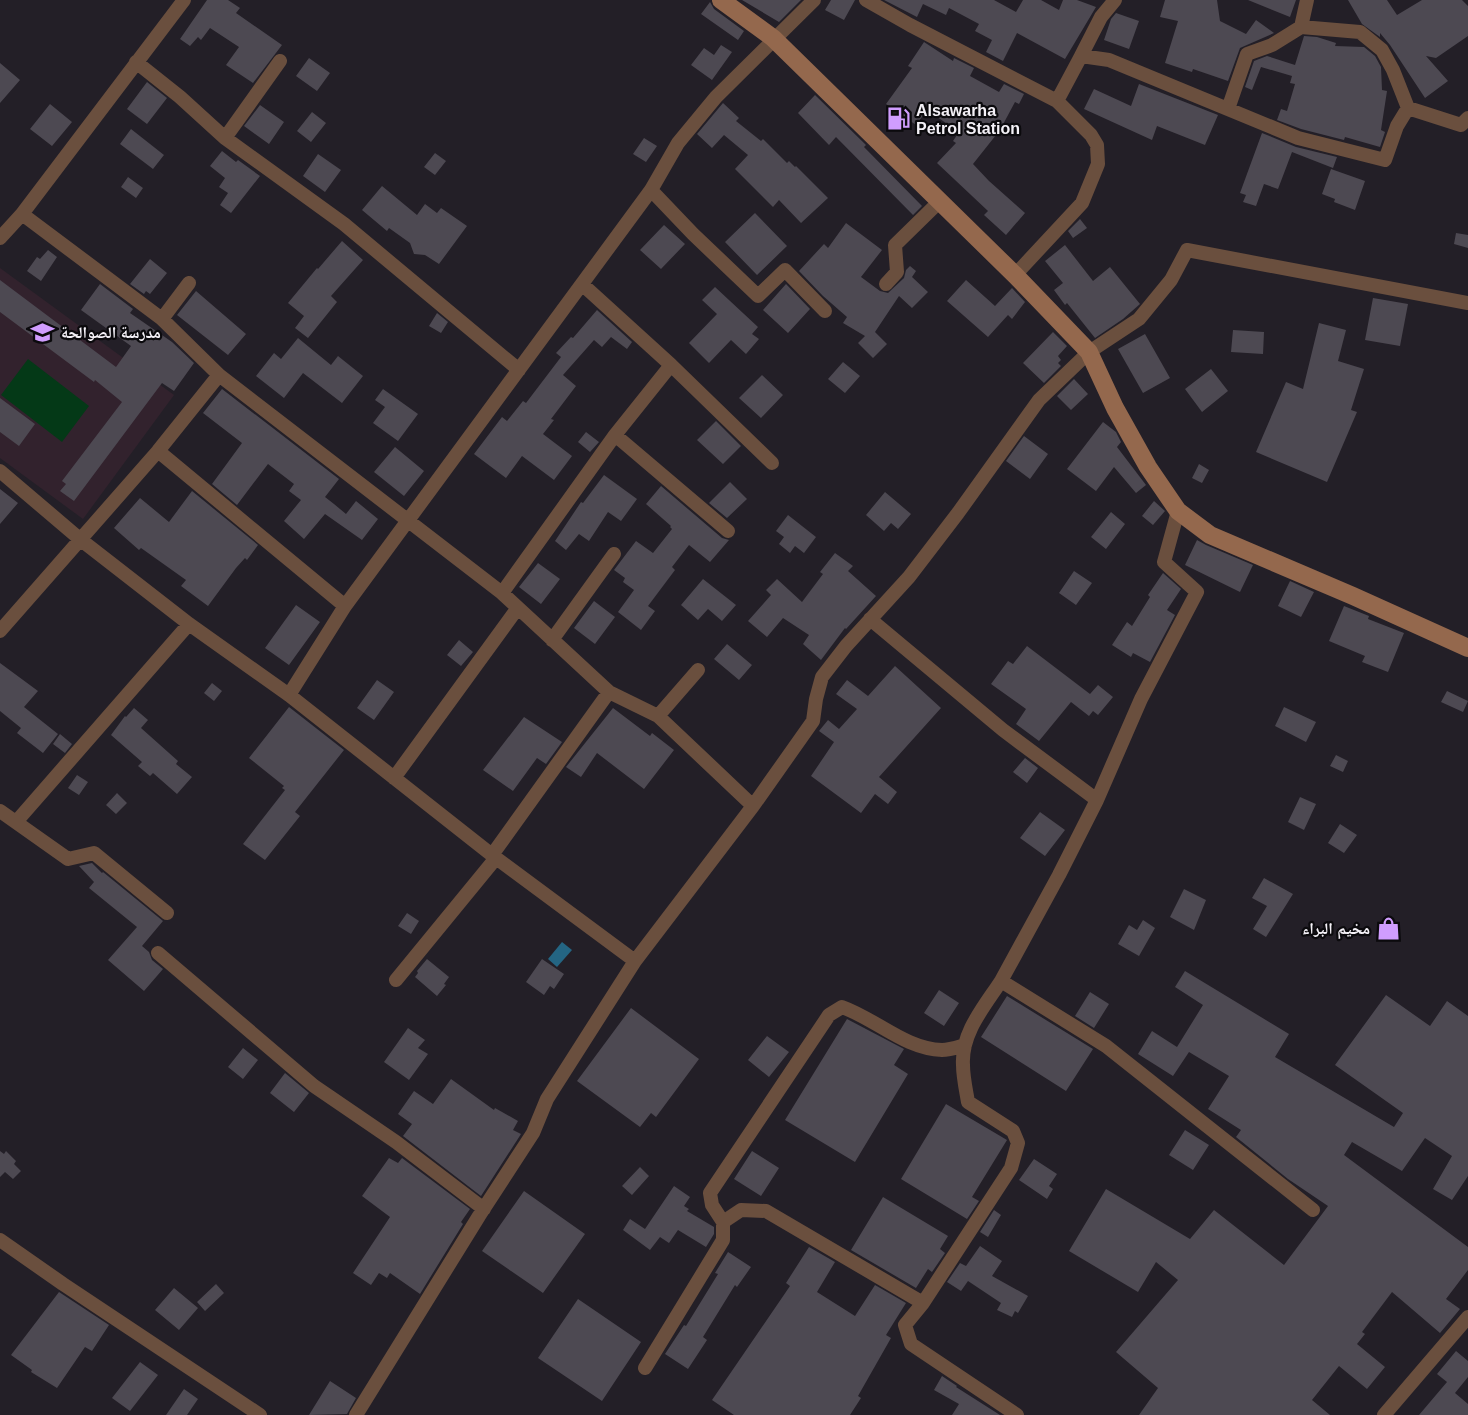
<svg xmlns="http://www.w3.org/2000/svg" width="1468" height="1415" font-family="Helvetica,'Noto Naskh Arabic',sans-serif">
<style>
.education{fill:#32222d}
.green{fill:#043917}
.water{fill:#246583}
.building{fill:#4d4952}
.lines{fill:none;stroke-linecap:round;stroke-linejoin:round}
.street{stroke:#6a4f3e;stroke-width:14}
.secondary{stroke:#94684d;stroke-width:18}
.labels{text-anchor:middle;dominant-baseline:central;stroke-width:4.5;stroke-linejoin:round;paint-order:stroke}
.poi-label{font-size:16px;font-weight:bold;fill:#f4f1f7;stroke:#0b0a0d;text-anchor:start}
</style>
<rect width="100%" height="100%" fill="#231f27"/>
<path class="education" d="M0,268l174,127 -91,124 -83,-61z"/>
<path class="green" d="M28,359l61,47 -27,36 -61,-47z"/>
<path class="water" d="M562,942l10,8 -15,17 -9,-8z"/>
<path class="building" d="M207,0h21l12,8 -4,5 46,32 -29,38 -27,-18 13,-18 -29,-19 -9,12 -3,-3 -8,9 -10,-7z
M742,0h59l-22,22z
M831,0h24l-11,20 -19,-10z
M884,0h110l22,12 7,-12h18l18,10 4,-10h14l19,7 -31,52 -48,-26 -14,28 -17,-9 6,-12 -17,-9 4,-7 -30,-16 -3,7 -23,-11 -6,13z
M1165,0h52l3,21 26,13 10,-14 18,13 -34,15 -12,33 -35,-12 -1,3 -27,-9 13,-42 -18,-4z
M1248,0h48l-6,17z
M1348,0h39l10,15 25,-15h40l6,6v30l-32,22 -10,-2 22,25 -23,17 -35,-53 -10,-12v4l-18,-13z
M710,2l4,7 30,22 -6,9 -37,-26z
M1116,13l23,8 -10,28 -25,-9 7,-21z
M1304,36l13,1 19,6 -1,3 29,1 11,9 6,11 1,23 5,1 -6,39 4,2 -5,15 -35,-10 -1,3 -43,-11 -24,-9 4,-11 6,2 8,-27 -5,-1 2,-7 -31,-9 -9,23 -7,-3 9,-26 13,-5 28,9z
M924,42l29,19 1,-3 20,10 -4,8 29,16 5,-8 20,10 -5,10 -4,-2 -15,28 -27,34 16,17 36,32 -19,22 -22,-20 4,-4 -51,-48 19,-20 -3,-2 6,-9 -32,-22 -11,15 -30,-21 26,-36 -4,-2z
M721,45l11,7 -20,28 -21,-15 13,-17 10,7z
M309,58l21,15 -13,18 -21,-15z
M0,63l20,17 -20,23z
M147,82l20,16 -20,26 -20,-15z
M1139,84l79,31 -13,30 -48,-19 -5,14 -68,-31 10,-20 37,17z
M815,95l51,50 -2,2 58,59 -9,9 -77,-78 -7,8 -31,-32z
M723,103l16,15 -3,3 25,20 2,-2 24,24 2,-2 6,6 1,-1 32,32 -27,25 -22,-23 -6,7 -38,-38 13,-14 -24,-20 -12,13 -15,-14z
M50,104l22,18 -20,24 -22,-17z
M260,105l24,17 -15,22 -25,-18z
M312,112l14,11 -15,19 -14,-11z
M131,129l33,26 -11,14 -33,-25z
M1262,133l34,14 41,10 -4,11 -41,-16 -14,37 -14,-5 -8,22 -13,-4 3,-7 -6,-2z
M644,138l13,8 -11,16 -13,-8z
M222,151l14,11 2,-2 22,16 -29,37 -11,-8 8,-12 -9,-6 6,-9 -15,-12z
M435,153l11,8 -11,14 -11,-8z
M318,154l23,16 -16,22 -22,-16z
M1331,169l34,12 -10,29 -21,-8 1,-3 -13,-5z
M128,177l15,11 -7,10 -15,-11z
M382,186l35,29 8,-11 12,9 4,-5 26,18 -28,38 -14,-9 -11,-1 -4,-11 -21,-15 -2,3 -25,-21z
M755,213l32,33 -30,29 -32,-33z
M1080,219l7,9 -14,10 -5,-7z
M846,223l36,27 -21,27 19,14 8,2 16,-15 2,-8 4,-4 6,5 -4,6 16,15 -16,16 -13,-12 -24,36 12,12 -14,14 -15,-15 7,-7 -22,-13 4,-6 -24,-21 -24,-25 25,-27 4,4z
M664,225l21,19 -24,25 -21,-19z
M1456,233l12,2v13l-14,-4z
M342,241l21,19 -32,36 6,6 -29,36 -13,-10 9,-12 -16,-13 29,-35 1,1z
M1065,245l28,36 17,-14 30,37 -17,15 -28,19 -28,-35 -2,2 -11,-15 9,-7 -18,-22z
M48,250l9,7 -16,24 -14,-10 10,-14 3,2z
M150,259l17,14 -17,21 -4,-3 -2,3 -14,-10z
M0,280l116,87 15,-21 -50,-36 19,-26 33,25 -3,4 42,29 22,21 -20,28 -12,-8 -88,118 -14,-10 6,-7 -4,-3 60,-79 -27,-22 -1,2 -94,-70z
M966,280l29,26 17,-18 13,14 -13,17 -4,-4 -20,22 -41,-36z
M786,284l24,25 -22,24 -25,-23z
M715,287l43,40 -6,7 7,5 -13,15 -15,-14 -22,23 -20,-20 28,-29 -15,-14z
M196,291l50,43 -18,21 -51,-40z
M1373,298l35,6 -8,42 -35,-6z
M597,310l35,32 -5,7 -16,-12 -9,10 -8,-7 -31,35 13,11 -25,33 3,1 -11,14 29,22 -18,24 -32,-24 -16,22 -32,-24 28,-37 5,4 16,-20 3,2 35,-46 -5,-4 15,-16 2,1z
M437,313l11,9 -7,11 -12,-7z
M1319,323l27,7 -8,31 26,8 -13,41 6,2 -30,70 -71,-30 30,-70 17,7z
M1233,330l31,2 -1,22 -32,-2z
M1053,332l14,14 -9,10 3,4 -3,3 3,3 -17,17 -21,-20z
M1145,334l25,44 -27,15 -25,-44z
M298,338l33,27 7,-9 25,20 -21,27 -39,-30 -19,25 -28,-22 18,-23 7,6z
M843,362l17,14 -15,17 -17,-14z
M1211,369l17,22 -26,21 -17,-23z
M762,375l21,20 -22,23 -22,-20z
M1074,379l14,15 -17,16 -14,-14z
M222,389l117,90 -14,18 9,7 12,10 10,-13 22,18 -16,21 -37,-26 -21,25 -20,-18 17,-21 -12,-9 5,-7 -26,-20 -31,41 -25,-21 30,-41 -39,-30z
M383,389l35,25 -20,27 -25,-18 12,-16 -10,-7z
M0,398l35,26 -16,22 -19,-14z
M716,421l25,25 -18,18 -26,-24z
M1103,422l13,10 5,10 -4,5 29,38 -10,8 -22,-26 -18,24 -29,-22z
M586,432l13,10 -9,10 -12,-10z
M1024,436l24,18 -18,25 -24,-18z
M395,447l29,24 -20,25 -30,-24z
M1199,464l10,6 -7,13 -10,-5z
M604,475l33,24 -16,22 -13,-9 -19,29 -10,-7 -13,16 -11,-9 26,-39 2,1z
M730,482l17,17 -20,19 -18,-15z
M661,486l61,52 7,2 -19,22 -21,-17 -17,22 3,3 -27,36 7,5 -14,19 -23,-18 16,-22 -11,-8 2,-4 -11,-8 22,-29 17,12 19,-24 -2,-2 1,-1 -25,-22z
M0,489l18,14 -18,21z
M192,491l66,54 -11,15 -2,-2 -9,10 -28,38 -27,-20 5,-6 -45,-32 -2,2 -25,-22 26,-30 29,24z
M885,492l26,22 -13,15 -7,-6 -7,8 -18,-16z
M1154,501l11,10 -12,14 -11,-9z
M1111,512l14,12 -19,25 -15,-12z
M788,515l28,22 -12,16 -9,-7 -5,7 -11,-9 5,-7 -8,-6z
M1197,540l9,5 47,20 -13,27 -55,-27z
M835,553l18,13 -5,5 28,25 -30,33 -1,-1 -24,32 -18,-16 6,-9 -26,-17 -16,19 -19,-16 23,-26 -5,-5 11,-11 25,23 21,-28 -3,-2z
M538,563l22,16 -19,25 -22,-17z
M1074,571l18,12 -16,22 -17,-12z
M1163,573l18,16 -14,21 8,5 -25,47 -17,-9 -2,4 -19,-12 15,-23 5,4 18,-29 -2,-2z
M703,579l33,26 -14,16 -14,-12 -10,11 -17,-15z
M1290,581l24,11 -13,25 -23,-11z
M594,601l21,16 -20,27 -21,-16z
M296,605l24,17 -31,43 -24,-17z
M1344,606l25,10 -1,3 36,14 -16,39 -26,-10 3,-6 -36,-15z
M459,640l14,12 -12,14 -14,-11z
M727,644l25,21 -13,15 -25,-21z
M1027,646l63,48 8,-9 15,12 -15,18 -5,-4 -4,5 -18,-14 -32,39 -23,-17 10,-15 -35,-25 17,-23 5,3z
M0,663l38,28 -14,16 34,27 -15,19 -26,-20 4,-5 -21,-17z
M895,666l46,42 -62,69 18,15 -9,12 -13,-10 -14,19 -50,-37 23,-34 -15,-11 9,-11 11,9 18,-20 -21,-15 11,-14 21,16z
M377,680l17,12 -20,28 -17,-12z
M212,683l10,8 -8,10 -10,-8z
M1447,691l21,10 -5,11 -22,-10z
M289,707l55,43 -49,62 5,4 -35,44 -22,-16 42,-54 -3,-2 2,-2 -35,-28z
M1284,707l32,15 -10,20 -31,-16z
M134,708l14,12 -7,8 37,33 -2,3 16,13 -15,17 -24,-21 -3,3 -12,-10 4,-4 -31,-27 14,-19 1,1z
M613,708l37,28 2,-3 22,17 -30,39 -47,-36 -16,24 -15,-10z
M524,717l38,25 -16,22 -9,-6 -24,33 -30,-21z
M60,734l12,10 -7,9 -12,-9z
M1336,755l12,6 -5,11 -13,-6z
M1025,758l13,10 -11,15 -14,-11z
M77,775l11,7 -9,13 -11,-7z
M117,793l10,10 -11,11 -10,-9z
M1300,797l16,7 -12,26 -16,-8z
M1040,812l25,18 -20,26 -25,-18z
M1340,824l17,11 -13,18 -16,-10z
M92,863l10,10 1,-1 60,49 -21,25 7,6 3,8 11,9 -19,22 -36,-31 29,-33 -48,-39 5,-6 -15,-16z
M1264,878l29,16 -27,43 -13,-8 14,-23 -15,-8z
M1184,889l22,11 -12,30 -24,-13z
M407,913l12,8 -8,13 -13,-8z
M1143,920l12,8 -16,28 -21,-12 11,-19 8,5z
M427,959l22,18 -5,7 2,1 -9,11 -22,-19 3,-4 -1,-2z
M542,959l22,15 -10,15 -4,-3 -6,9 -18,-13z
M1185,971l104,63 -14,23 119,70 9,-14 -68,-48 51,-70 44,31 17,-25 21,15v160l-16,24 -19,-11 19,-33 -27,-18 -23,33 -50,-29 -8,13 124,92v23l-22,29 14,10 -20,24 -48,-41 -30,40 3,2 -8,10 28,23 -18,22 -28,-23 -27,34 18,15h-191l19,-27 -42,-36 62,-72 -22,-18 -18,30 -69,-41 37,-62 84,50 24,-29 70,55 44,-59 -40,-27 -52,-42 5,-7 -33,-21 21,-33 -40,-24 -16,24 -35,-22 14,-23 25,16 26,-42 -28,-18z
M939,990l20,13 -15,23 -20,-13z
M1090,992l19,12 -15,24 -19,-12z
M1007,996l86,53 -27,42 -85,-54z
M631,1008l68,51 -43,58 -5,-4 -11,14 -63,-46z
M847,1019l57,30 -10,16 14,9 -53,88 -70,-42z
M408,1028l17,12 -7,8 10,6 -19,26 -25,-18z
M767,1036l22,16 -20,25 -21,-17z
M243,1048l15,12 -15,19 -15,-12z
M285,1073l24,20 -15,19 -24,-19z
M451,1079l43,31 1,-2 23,13 -5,9 8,4 -40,62 -78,-60 9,-12 -14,-10 16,-23 19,13z
M946,1104l61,36 -35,57 7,4 -12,18 -66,-40z
M1185,1130l24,15 -16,25 -24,-15z
M0,1151l4,3 2,-3 10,10 -2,3 7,7 -8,8 -8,-7 -5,5z
M752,1151l27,17 -18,28 -27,-17z
M389,1158l9,5 4,-5 68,51 -9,13 2,2 -43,70 -30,-21 -3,5 -8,-5 -8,12 -18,-12 37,-56 -28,-21z
M1034,1159l23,15 -8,12 4,3 -6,10 -28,-19z
M640,1167l9,9 -17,19 -10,-9z
M674,1186l16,11 -6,9 5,3 -2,2 27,16v7l-8,13 -28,-17 -9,13 -9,-6 -10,13 -27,-20 7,-11 15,10z
M524,1191l61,43 -42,59 -61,-42z
M883,1197l65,39 -8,13 5,4 -13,19 -4,-3 -12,19 -65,-38z
M994,1210l7,5 -13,22 -8,-5z
M980,1246l22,15 -10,15 36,20 -10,17 -3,-2 -3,6 -15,-7 4,-7 -33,-22 -7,10 -14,-9 13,-19 6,3z
M809,1247l26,15 -18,30 38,24 20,-31 31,18 -20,32 5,3 -33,58 3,2 -11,17h-116l-22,-15 78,-114 -4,-3z
M728,1252l23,15 -14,20 -2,-2 -32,52 4,3 -19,29 -23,-15 19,-29 2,1 32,-52 -3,-1z
M216,1284l8,9 -19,18 -8,-9z
M174,1288l24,20 -19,22 -24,-20z
M59,1292l50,33 -17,26 -7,-4 -28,41 -26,-16 1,-2 -21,-15z
M578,1299l63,43 -39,59 -64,-43z
M1456,1351l12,10v16l-13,16 13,11v11h-49l28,-33 -10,-8z
M140,1362l18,13 -28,36 -18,-13z
M942,1376l15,10 -1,1 44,28h-48l7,-11 -25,-14z
M330,1381l26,17 -9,16 -38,1z
M184,1389l14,10 -11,16h-21z"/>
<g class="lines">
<path class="street" d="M866,0l44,25 147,76 34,34 6,10 1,19 -16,39 -67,72
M1301,27l6,-27
M1081,56l20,-39 14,-17
M136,62l44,35 45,41 119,86 175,146
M1057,101l24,-45 28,4 189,78 87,22 12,-34 11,-18 -15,-38 -11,-20 -22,-18 -59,-5 -29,18 -25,9 -19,55
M1408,108l53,17 7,-7
M225,138l55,-77
M651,190l42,44 65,62 27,-26 40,41
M22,214l140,105 57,56 283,218 107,99 49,24 95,90
M0,238l22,-24 162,-214
M886,284l11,-12 -2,-27 45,-44
M583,285l88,80 101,98
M162,319l27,-36
M615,435l113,96
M158,451l187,155
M0,471l81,69 108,84 100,71 203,160 143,106
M502,593l113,-158 56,-70
M870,619l133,111 94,70
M0,631l158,-180 61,-76
M552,640l62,-86
M289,695l56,-89 306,-416 27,-47 38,-46 98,-97
M658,716l40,-46
M394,778l123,-169
M0,811l68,48 26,-6 73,60
M16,822l173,-198
M492,855l117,-163
M158,953l156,133 82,56 88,67
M396,980l100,-122
M1001,981l58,-106 38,-75 44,-101 56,-107 -33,-30 14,-51
M723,1222l18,-12 25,1 157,92
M0,1240l63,44 197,131
M645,1368l78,-128v-18l-11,-17 -2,-12 119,-178 13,-8c34,12 63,42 100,43 7,0 16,-3 23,-5
M356,1415l123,-199 54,-83 14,-34 88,-138 118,-155 60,-85 3,-22 6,-22 24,-31 63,-69 49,-64 81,-113 50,-48 50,-33 32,-39 16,-30 281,53
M1017,1415l-106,-71 -6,-19 18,-22 88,-135 7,-25 -5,-12 -45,-29c-2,-12 -5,-25 -5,-37 -2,-32 21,-58 38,-84l105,65 207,164
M1384,1415l84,-98"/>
<path class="secondary" d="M721,0l52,38 242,237 74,77 26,56 33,59 30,44 32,24 143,61 115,52"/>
</g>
<defs>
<symbol id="fuel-bare" viewBox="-9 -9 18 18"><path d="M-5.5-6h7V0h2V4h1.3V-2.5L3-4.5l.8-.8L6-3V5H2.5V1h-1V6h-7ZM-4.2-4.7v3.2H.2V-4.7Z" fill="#d09dfe" stroke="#0b0a0d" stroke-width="2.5" paint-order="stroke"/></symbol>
<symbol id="school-bare" viewBox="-9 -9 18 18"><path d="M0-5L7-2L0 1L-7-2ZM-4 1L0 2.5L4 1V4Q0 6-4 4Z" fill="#d09dfe" stroke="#0b0a0d" stroke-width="2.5" paint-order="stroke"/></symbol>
<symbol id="shop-bare" viewBox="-9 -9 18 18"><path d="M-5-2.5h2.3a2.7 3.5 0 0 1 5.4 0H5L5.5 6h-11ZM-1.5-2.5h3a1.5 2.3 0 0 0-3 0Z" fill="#d09dfe" stroke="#0b0a0d" stroke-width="2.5" paint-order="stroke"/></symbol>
</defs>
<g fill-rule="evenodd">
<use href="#fuel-bare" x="882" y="102" width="33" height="33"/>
<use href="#school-bare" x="26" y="316" width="33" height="33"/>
<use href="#shop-bare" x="1372" y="912" width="33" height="33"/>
</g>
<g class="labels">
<g class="poi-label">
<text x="916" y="110">Alsawarha<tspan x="916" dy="18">Petrol Station</tspan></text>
<text x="61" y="332">مدرسة الصوالحة</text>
<text x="1370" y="928" text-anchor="end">مخيم البراء</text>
</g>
</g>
</svg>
